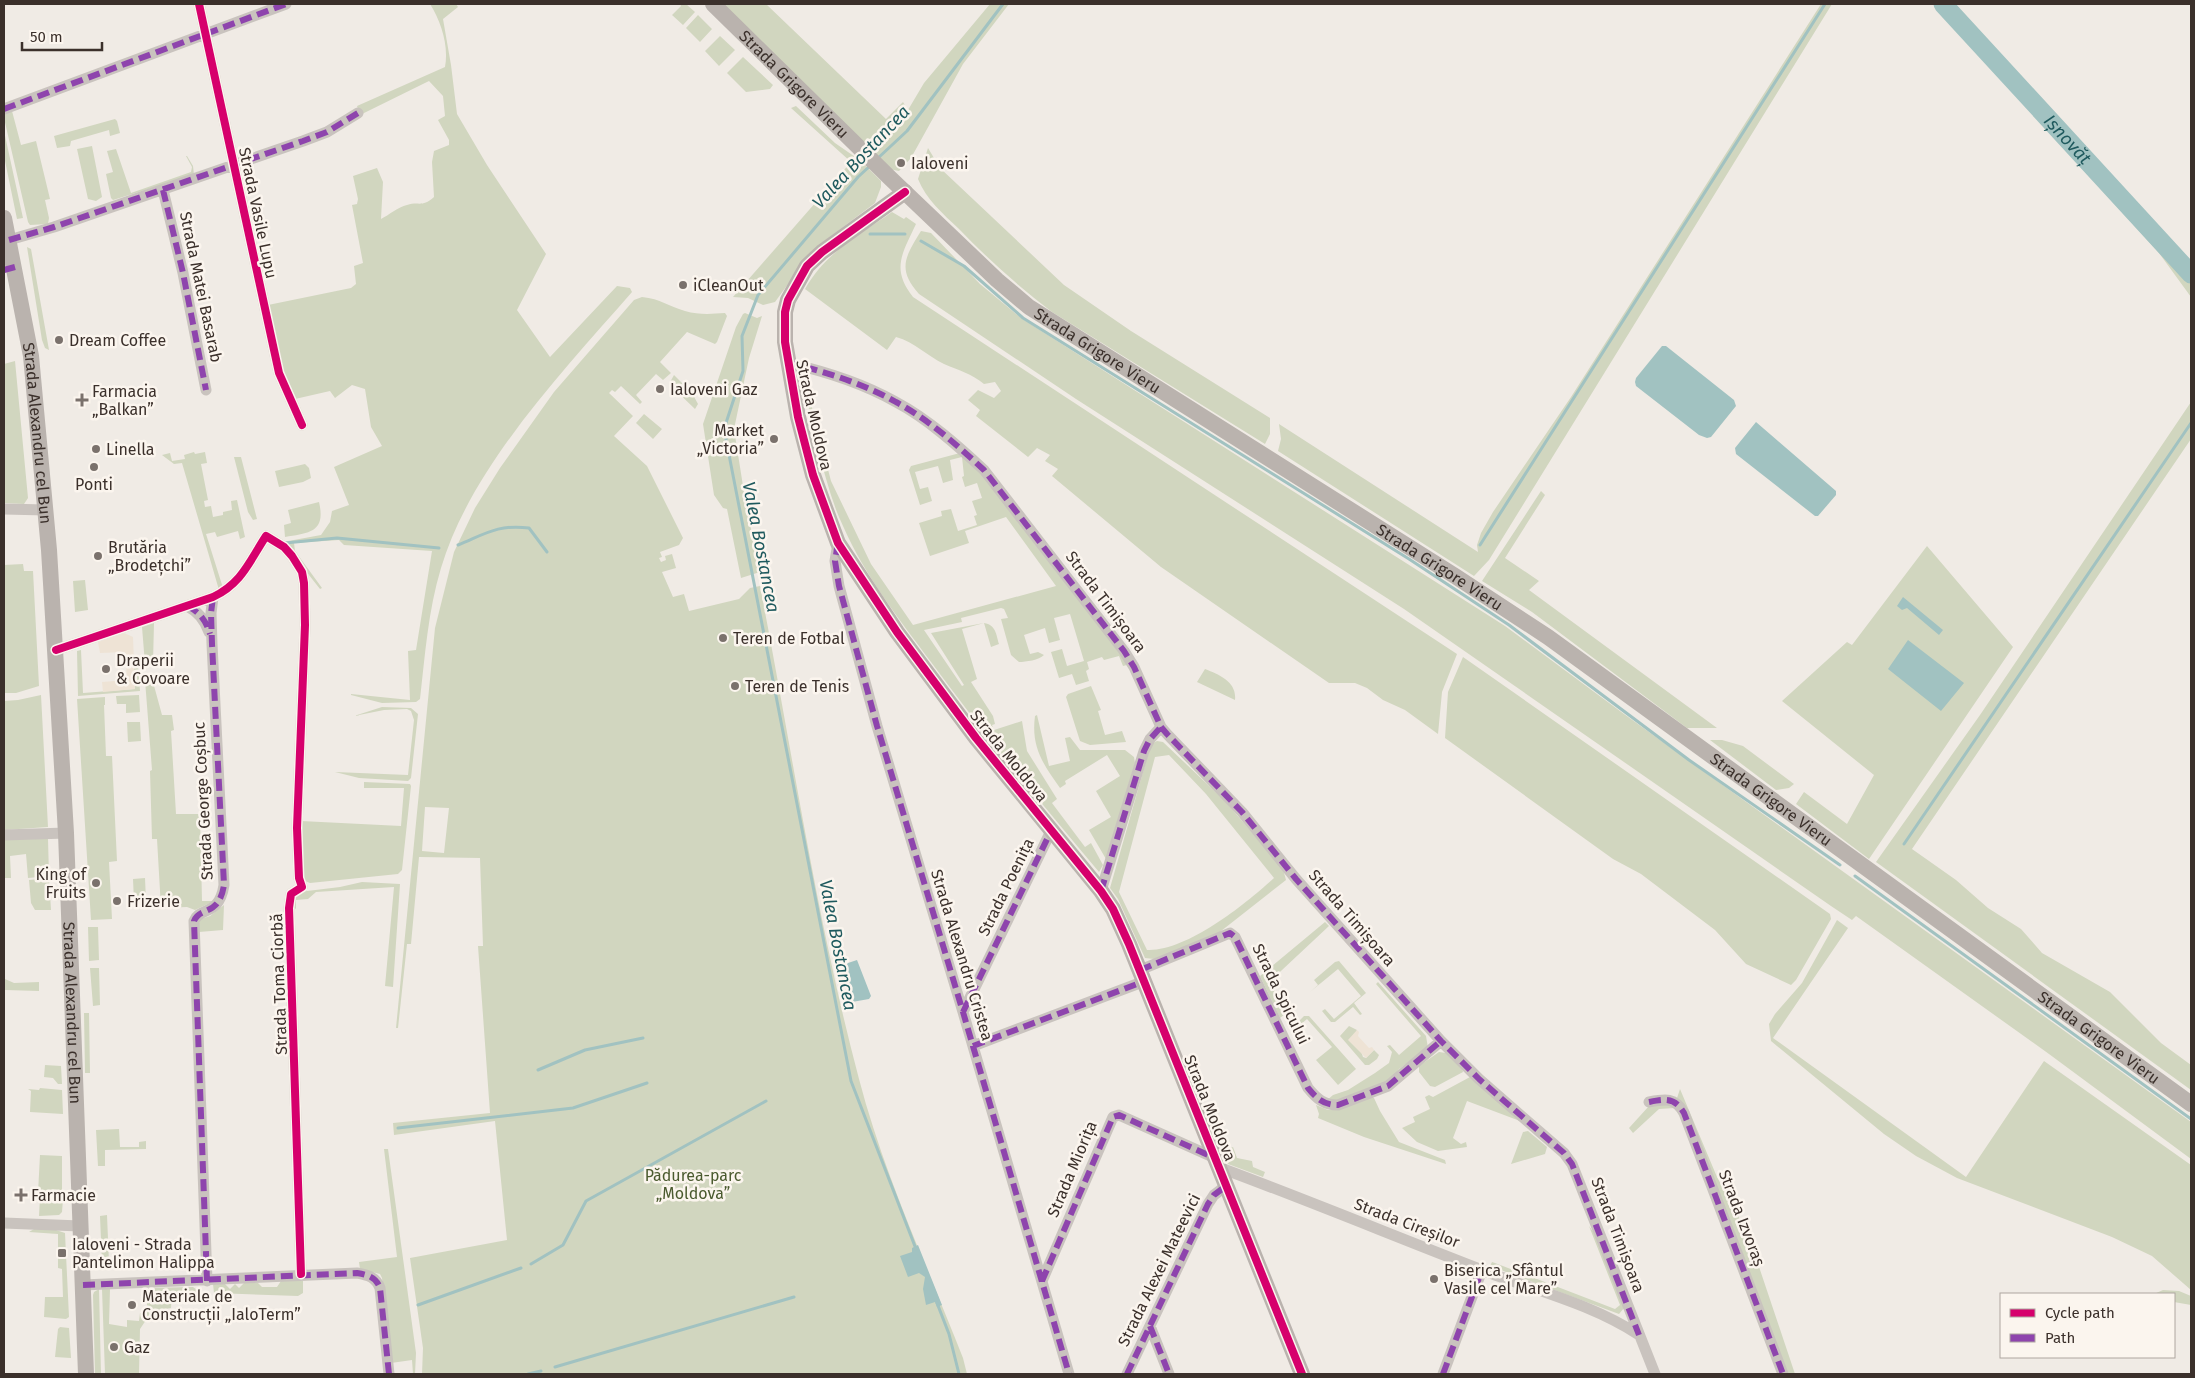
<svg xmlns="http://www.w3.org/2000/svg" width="2195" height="1378" font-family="'Fira Sans',sans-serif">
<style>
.green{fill:#d1d6bf;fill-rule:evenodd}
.plaza{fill:#eee3d5}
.water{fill:#a1c2c1}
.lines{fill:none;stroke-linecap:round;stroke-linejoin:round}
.stream{stroke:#a1c2c1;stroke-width:3}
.river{stroke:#a1c2c1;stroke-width:19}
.street{stroke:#c9c3be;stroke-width:11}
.secondary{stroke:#bab3ae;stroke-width:16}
.quiet{stroke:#8e44ad;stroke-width:6;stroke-dasharray:12 6;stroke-linecap:butt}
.cycleway-casing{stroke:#fbf5ee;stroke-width:11}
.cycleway{stroke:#d6006c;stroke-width:8}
.poi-dot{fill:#7a716c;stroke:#fbf5ee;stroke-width:2}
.labels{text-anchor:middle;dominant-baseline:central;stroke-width:5;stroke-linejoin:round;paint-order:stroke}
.street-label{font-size:16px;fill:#3b302b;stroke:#fbf5ee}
.poi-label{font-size:16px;fill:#3b302b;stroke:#fbf5ee;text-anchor:start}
.park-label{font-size:16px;fill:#4a5a2e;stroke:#fbf5ee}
.water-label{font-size:18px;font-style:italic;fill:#1f5a5e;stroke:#fbf5ee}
</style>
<rect width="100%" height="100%" fill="#f0ebe5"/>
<path class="green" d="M430,4h26l2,3 -15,12 8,46 6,49 30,51 59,89 -29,56 33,47 67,-71 13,2 2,4c-68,78 -161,175 -191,276 -13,43 -16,88 -21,131l-4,3 -34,1 -31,-8v-1l59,6 -2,-49 8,-1 16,-99 -88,-6 -5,-5 -45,3 1,8 27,37 -2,1 -37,-47 38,-7 9,-13 2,-11 17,-6 -15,-38 48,-21 -11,-19 -6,-38 -13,-4 -17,13 -5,-7 -35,8 -12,-27 -15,-67 83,-17 5,-4 -2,-18 9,-3 -11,-58 5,-1 1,-5 -5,-23 24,-8 6,14 -2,37c8,-4 17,-12 26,-14 12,-4 15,3 27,-8l-2,-35 2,-11 15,-6v-5l-11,-20 7,-4 -2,-20 -14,-15 -69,34 -3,-9 88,-39c4,-21 -4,-46 -15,-63z
M680,4h6l9,8 -12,13 -11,-10 9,-9z
M720,4h46l120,115 17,-17 5,8 16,-27 66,-79h19l-46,60 -52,94 -12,13 -10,-2z
M1821,4h11l-343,556 -15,16 -196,-125 3,-12 -2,-15 199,128 -1,-7 4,-12 12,-21 78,-115z
M1935,4h18l238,257v36l-32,-44 -147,-162z
M698,15l14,14 -12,13 -14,-14z
M720,36l15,14 -16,16 -14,-15z
M743,57l30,28 -3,4 -24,3 -19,-19z
M796,106l39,37 26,18 20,20v6l-6,16 -52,39 -24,27 -24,33 -12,3 -15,-7 -15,-1 118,-135 -60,-54z
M12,111l9,34 15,-4 14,58 -5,1 4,18 -1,6 -18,1 -2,-3 -24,-104v-5z
M115,119l2,2 3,12 -10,3 -1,-6 -38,11 -1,5 -13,2 -3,-12z
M4,131l19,87 -6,1 -13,-63z
M92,146l10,51 -6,4 -8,-2 -11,-50z
M928,148l12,20 124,117 67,46 139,87v16l-5,10 -213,-132c-33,-25 -64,-53 -93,-83 -16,-15 -33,-30 -41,-50z
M116,149l15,44 60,-21 1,-5 -6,-11h1l6,10 1,9 -81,25 -2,-2 -5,-24 7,-2 -6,-21z
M892,212l12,7 2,-2 10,7c-14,30 -25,45 -3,73l544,357 -15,38 -4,42 -33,-24 -22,-10 -16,-12 -12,-5h-26l-168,-116 -109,-91 6,-7 -13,-8 5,-6 -13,-7 -9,9 -52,-41 4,-6 -12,-10 10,-10 16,8 7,-7 -6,-9 -11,2c-12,-10 -26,-14 -40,-20 -17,-8 -29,-22 -48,-27l-9,13 -82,-61c21,-37 53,-53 87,-77z
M921,231l10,2 49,51 41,34 484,308 119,88 567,408v37l-142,-105 -193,-138 -4,4 -21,-14 -427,-297 -328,-210 -157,-105c-22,-25 -14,-37 2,-63z
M27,247l4,2 18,101 -4,-2 -3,-8z
M642,297c19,2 26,9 43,14 14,4 26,3 40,2l2,3 -10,26 -2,2 -28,-12 -27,30 11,11 -8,7 -7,-6 -20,21 6,7 -2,2 -19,-18 -6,6 -3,-2 -3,3 24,23 -19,20 33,30 36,72 -4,7 -19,7 2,5 -3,1 2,4 5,-2 -1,-4 7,-2 4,14 -14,4 11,25 11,-3 5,17 50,-12 11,-11 10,-2c32,164 56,331 99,493 25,96 68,187 104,279l4,16h-545l1,-26 -13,-90 97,-18 -12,-119 -101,14 -1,-12 97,-10 -12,-167h5l-3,-88 -61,-1 -8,87h-4l-9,84h-2l39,-400 19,-76 21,-44 25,-40 54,-76 80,-92zM425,807l24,1 -5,45 -22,-2z
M745,313l12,5 5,-2 -13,42 -15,71 12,76 14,67 -19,6 -14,-69 -4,-1 -9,-13 -11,-71 33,-97 7,-13z
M15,361l13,137 -4,6 -20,-1v-139z
M803,373l28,108 40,83 42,61 143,-39 -50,-69 -41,14 4,12 -39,13 -11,-33 23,-7 -1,-5 10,-2 7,22 19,-6 -3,-9 3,-1 -5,-14 10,-3 -5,-15 -12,4 -3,-10 2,-1 -2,-19 -12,3 3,20 -10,3 -5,-17 -23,6 5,17 8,-2 4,14 -12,4 -11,-35 2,-4 49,-13 14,12 147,188 6,12 -4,1 -4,-10 -15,4 -2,-3 -15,5 2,7 -3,2 3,10 -13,4 -4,-11 -13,4 -8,-26 11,-3 5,17 17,-5 -14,-47 -16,4 6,22 -11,3 -4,-15 -21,7 6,19 8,-2 6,3c-5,5 -18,7 -25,7l-8,-7 -10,-36 7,-1 -4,-9 -3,-1 -40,10 1,4 -38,8 38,56 2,-1 -33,-52 53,-10c12,2 12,11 15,21l-8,3 -7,-24 -22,6 15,50 -6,3 22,34 2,8 -3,1 2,5 28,-9 5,30 30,48 -5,4 33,44 6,-4 12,22 -4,7c-58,-69 -115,-138 -168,-210 -32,-43 -66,-86 -88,-136 -12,-25 -18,-52 -26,-79l1,-7 -6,-27 -5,-7 -7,-32z
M674,375l18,18 6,11 -3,5 -26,-25z
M2191,402v37l-279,410 44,31 32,28 33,21 21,24 68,39 51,51 30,22v25l-315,-228 104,-147z
M644,414l18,15 -9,10 -17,-16z
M194,452l1,2 10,-2 2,11 -6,1 7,36 -4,1 1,6 6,-1 2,11 10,-2v-3l9,-2 -1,-9 6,-1 8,37 -5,2 -2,-8 -21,6 -2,-5 -9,2 17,54 -4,2 -37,-127 -8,1 -12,-9 8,-2 2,8 13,-2 -1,-4z
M234,457h7l16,62 -4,1 -5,-8z
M305,464l4,4 2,10 -8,4 -24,5 -4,-16z
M1541,491l4,4 -40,63 34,23 -10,9 188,138h-30l-155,-116 -50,-31z
M319,502c7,30 -9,31 -34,35l-1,-12 7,-2 -3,-13z
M1927,546l86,101 -144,212 -73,-55 8,-12 43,32 27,-49 -92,-74 65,-59 5,3z
M23,564l1,7h9l6,115 -23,7h-12v-128z
M85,580l3,30 -13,2 -2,-31z
M154,623l-1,40 -8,1 -3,-37z
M81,650l2,43 52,-4 -1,-23h4l2,25 -62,5 -1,-45z
M1463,657l367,257 1,5 -35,61 -5,5 -45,-21 -31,-34 -74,-56 -28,-15 -168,-121 3,-46z
M1205,669c15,6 32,13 30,31l-38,-18z
M150,679v3h3l9,33h10l2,15 -3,1 5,83h24l2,87h12l-19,9 -8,-3 -26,1 -4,-69h-5l-2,-68 2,-1 -7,-90z
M1091,686l10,24 -3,1 7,24 17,-4 4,11 -36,3 -10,-4 -14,-44 2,-3z
M41,695l7,132 -44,3v-129l14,-1z
M139,695l1,17 -14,1v-9h-9l-1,-8z
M105,697v8h-1l2,51h6l5,105 -8,1 3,57 -21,1 -14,-221z
M382,707l29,1 7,6 -7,64 -3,3 -49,-3 -24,-6 73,3 6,-55 -3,-9 -4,-2 -23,1 -30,6z
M1037,715l12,51 21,-5 -5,-23 5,-1 10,13h45l9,7 1,6 -29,96 -17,-29 22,-13 -15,-26 24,-15 -13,-21 -42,26 1,3 -6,4c-18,-25 -29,-42 -25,-72z
M127,722h13l1,19 -13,1z
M1710,740h12l21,6 51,38 -5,4 -13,2z
M1157,741l6,1 62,59 58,68 3,11 -70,55 -62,24 -9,-1 -27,-59 -8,-11 41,-144zM1169,755l37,39 68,84c-28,26 -88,74 -127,72l-28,-58 36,-135z
M364,782l46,2 1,2 -9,84 -4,4 -88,9 -5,-2 -3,-3 -1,-57 100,5 3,-38h-40z
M39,837l9,2 1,37 -21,2 -2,-24 -16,2 1,22h-7v-39z
M49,878l2,32h-16l-4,-7 -2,-23z
M145,878l1,23 -12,1 -1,-23z
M362,882l38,2 -7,103 -8,-1 9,-99 -78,5 -8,7 -12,1v9l-4,-3 3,-11 4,-3 41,-5z
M224,905l-1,25 -24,2 -1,-12 12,-4z
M1837,920l11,8 -75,110 193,139 78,-116 147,104v125l-39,-34 -40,-19 -155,-59 -41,-22 -32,-22 -113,-93 -2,-17 6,-10 27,-31z
M1325,922l4,4 -61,57 23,26 -11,9 -20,-42z
M88,927h10l1,33 -10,1z
M1339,961l27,32 -12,10 8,11 -2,1 -7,-8 -18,15h-4l-9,-11 3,-2 9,10 27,-23 -23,-27 -28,23 8,-7 -4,-5 21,-18z
M90,968h9l1,37 -7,1z
M5,979l9,4 25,-1v9l-34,-1z
M1378,982l48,54 2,12 -29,21 -7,11 -56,23 -10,-2 7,-6 15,-5 27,-17 14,-10 3,-11 -5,-6 3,-1 9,10 22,-19 -45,-52z
M84,1013h5l1,60h-5z
M1304,1016h5l47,53 -18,16 -22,-25 16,-13 -25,-28 -7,6 -2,-3z
M1349,1026l8,4 -2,4 8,23 3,1 8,-8 5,5 -2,4 -8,6h-4l-25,-29z
M1439,1052l7,1 16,15 1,4 -28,15 -5,-1 -11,-14v-6z
M45,1065l16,1 1,18h-4l-5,-6 -9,-1z
M1470,1077l50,44 -53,-20 -14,37 8,6 5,-2 1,5 -29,4 -21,-9 -15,-14 13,-6 -2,-5 17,-8 -5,-12 4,-2 4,2z
M40,1088l22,2 1,24 -33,-2 1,-21 -3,-2 11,1z
M1680,1089l37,88 31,57 47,140h-8l-110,-276z
M1370,1095l4,3 6,13 19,31 46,18 1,4 -82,-27 -46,-19 1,-4 -3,-9 12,5h7z
M1670,1103l5,5 -16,1 -26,24 -4,-5 20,-22z
M119,1129l1,18h19v-5l7,-1v8l-41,1v16h-7l-2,-36z
M1528,1131l19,16 -2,7 -34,10 12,-32z
M1233,1147l4,11 15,3 1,6 12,5 -2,5 -35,-13 -3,-3 -3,-9z
M384,1149h4l28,204 -1,21h-2l-1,-14 -21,3 -9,-85 -2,-4 -20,-5 -1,-7 38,-5z
M40,1155l22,1v38l-24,-1z
M40,1197l23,2 -1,13 -3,3 -20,1z
M107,1215l2,48h-7l-2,-47z
M1589,1226l6,8 29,74 -5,6 -129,-48 2,-4 3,1 120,46 5,-4z
M34,1229h19l12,4 4,84 -3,2 -22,-2 1,-20h18l-1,-28 -4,-1v-34l-29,-2z
M281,1281h22v12l-5,3 -84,-3 -1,-9 11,-1 6,6 5,-5 4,4 5,-5h14l4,4h15z
M193,1287l8,6 -29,-1 -1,16 -19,3 -12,18 -1,45h-34l-3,-85h8l-1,35 18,3v-7l12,1 1,-8h6l2,-17 2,-4 -2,-4z
M99,1289l2,85h-6l-2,-79 1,-3z
M2163,1290l16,1 12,5v9l-17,-3v-8h-20z
M60,1327l9,1 2,30 -16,-1 3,-28z"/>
<path class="plaza" d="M124,633l9,4 2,52 -32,3 -1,-10 25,-2 -2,-28 -25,1 -2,-11z
M1357,1030l2,2 -1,4 11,12 3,-1 2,3 -8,8 -18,-18z"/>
<path class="water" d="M1662,346h4l68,54 2,6 -25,31 -4,1 -8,-3 -63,-49 -1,-4 1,-4z
M1756,422l80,69v4l-18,21h-3l-79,-62 -1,-6z
M1903,597l40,33 -4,5 -32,-27 -5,2 -5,-4z
M1908,640l56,43 -23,28 -53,-42z
M857,960l14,36 -2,3 -17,3 -3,-5 -7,-32z
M918,1245l24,60 -5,2 -2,-5 -9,3 -3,-16 2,-12 -6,-4 -11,4 -8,-21 12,-4v-4z"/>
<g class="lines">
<path class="stream" d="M877,159l30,-28 96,-127
M871,165l-13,12 -100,118 -16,41 1,35 -19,58 127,652 65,168
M870,234h35
M921,241l43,25 59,52 386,241 100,66 180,135 151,105
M285,543l52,-5 102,10
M458,545c27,-11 40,-21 71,-17l18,24
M1480,545l345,-541
M1904,844l287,-421
M1855,876l336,243
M538,1070l47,-20 58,-12
M398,1128l175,-20 74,-25
M531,1264l32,-19 23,-44 180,-100
M937,1303l12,31 10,40
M418,1305l103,-37
M555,1367l239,-70
M528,1374l13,-3"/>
<path class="river" id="s1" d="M1943,4l248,270"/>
<path class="street" d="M199,4l80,369 23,52
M4,109l282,-105
M163,190l20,83 23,117
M9,240l45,-13 249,-86 24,-9 31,-19
M788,363c36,8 76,21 108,39 32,17 62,44 88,68l140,181 10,16 27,60 6,7 75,78 54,67 145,162 38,38 85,74 8,11 83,210
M4,509l42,1
M838,543l-3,18 4,25 38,140 86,286 106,362
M187,606c12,6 18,14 22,26
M56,650l157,-53c29,-14 36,-35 53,-61l18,11 8,9 10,16 2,11 1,42 -8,203 2,50 3,9 -11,7 -2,14 12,366
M4,835l62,-2
M1101,891l43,-140 6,-12 11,-12
M1140,970l90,-37 5,4 73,151c9,11 16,17 30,17l50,-19 53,-45
M963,1012l88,-181
M973,1046l172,-65
M1649,1102c16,-3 26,-5 35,11l99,261
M1218,1167c89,33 176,69 264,103 52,20 110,34 157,65
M4,1223l76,3
M207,1281l-13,-360c6,-15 25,-4 30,-36l-12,-241 -1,-31 2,-16
M1042,1281l71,-164 6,-2 96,43
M83,1285l274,-12c11,2 19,4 23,15l9,86
M1150,1326l19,48
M1127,1374l81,-170 6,-9 12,-9
M1443,1374l39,-104"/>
<g class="secondary">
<path id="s2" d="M713,4l177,174 107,102 32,27 426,269 93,61 643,467"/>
<path d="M905,192l-83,60 -15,14 -19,34 -3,12v30l13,75 15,58 25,68 59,89 79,106 125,153 12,18 16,35 173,430"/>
<path id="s3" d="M4,218l27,138 18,194 17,283 20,541"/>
</g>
<path class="quiet" d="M4,109l282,-105
M163,190l20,83 23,117
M9,240l45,-13 249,-86 24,-9 31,-19
M4,270l11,-3
M788,363c36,8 76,21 108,39 32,17 62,44 88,68l140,181 10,16 27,60 6,7 75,78 54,67 145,162 38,38 85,74 8,11 67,171
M838,543l-3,18 4,25 38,140 86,286 106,362
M187,606c13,6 19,15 23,28
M1101,891l43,-140 6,-12 11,-12
M1140,970l90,-37 5,4 73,151c9,11 16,17 30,17l50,-19 53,-45
M963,1012l88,-181
M973,1046l172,-65
M1649,1102c16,-3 26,-5 35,11l99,261
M207,1281l-13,-360c6,-15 25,-4 30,-36l-12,-241 -1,-31 2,-16
M1042,1281l71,-164 6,-2 96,43
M83,1285l274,-12c11,2 19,4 23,15l9,86
M1150,1326l19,48
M1127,1374l81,-170 6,-9 12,-9
M1443,1374l39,-104"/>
<defs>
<path id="cycleway" d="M199,4l80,369 23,52
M905,192l-83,60 -15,14 -19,34 -3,12v30l13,75 15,58 25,68 59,89 79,106 125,153 12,18 16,35 173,430
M56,650l157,-53c29,-14 36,-35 53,-61l18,11 8,9 10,16 2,11 1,42 -8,203 2,50 3,9 -11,7 -2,14 12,366"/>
</defs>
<use href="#cycleway" class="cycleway-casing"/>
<use href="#cycleway" class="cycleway"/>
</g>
<g class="poi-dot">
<circle cx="901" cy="163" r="5"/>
<circle cx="683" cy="285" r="5"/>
<circle cx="59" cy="340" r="5"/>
<circle cx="660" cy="389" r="5"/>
<path d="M79.5 392.5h5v5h5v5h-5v5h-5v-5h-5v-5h5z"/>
<circle cx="774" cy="439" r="5"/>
<circle cx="96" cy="449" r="5"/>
<circle cx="94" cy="467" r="5"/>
<circle cx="98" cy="556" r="5"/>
<circle cx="723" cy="638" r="5"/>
<circle cx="106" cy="669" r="5"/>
<circle cx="735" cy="686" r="5"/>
<circle cx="96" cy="883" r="5"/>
<circle cx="117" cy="901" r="5"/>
<path d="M18.5 1187.5h5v5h5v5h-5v5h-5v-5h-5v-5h5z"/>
<rect x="57" y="1248" width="10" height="10" rx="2.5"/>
<circle cx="1434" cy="1279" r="5"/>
<circle cx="132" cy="1305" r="5"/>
<circle cx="114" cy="1347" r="5"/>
</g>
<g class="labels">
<g class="street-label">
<text stroke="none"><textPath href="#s2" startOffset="114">Strada Grigore Vieru</textPath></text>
<text transform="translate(258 213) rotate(78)">Strada Vasile Lupu</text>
<text transform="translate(201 287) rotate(78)">Strada Matei Basarab</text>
<text stroke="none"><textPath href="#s2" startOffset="519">Strada Grigore Vieru</textPath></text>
<text transform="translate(814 415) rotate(77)">Strada Moldova</text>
<text stroke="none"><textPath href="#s3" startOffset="218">Strada Alexandru cel Bun</textPath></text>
<text stroke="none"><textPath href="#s2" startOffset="924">Strada Grigore Vieru</textPath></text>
<text transform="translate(1106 602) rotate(53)">Strada Timișoara</text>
<text transform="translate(1009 756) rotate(51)">Strada Moldova</text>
<text stroke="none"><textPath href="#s2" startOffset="1329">Strada Grigore Vieru</textPath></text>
<text transform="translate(203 801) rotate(-93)">Strada George Coșbuc</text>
<text transform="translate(1006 887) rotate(-64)">Strada Poenița</text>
<text transform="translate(1352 918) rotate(49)">Strada Timișoara</text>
<text transform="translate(962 955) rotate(73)">Strada Alexandru Cristea</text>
<text transform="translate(279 984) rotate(-92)">Strada Toma Ciorbă</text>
<text transform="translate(1281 994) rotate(64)">Strada Spicului</text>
<text stroke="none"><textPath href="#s3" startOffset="799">Strada Alexandru cel Bun</textPath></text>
<text stroke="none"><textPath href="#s2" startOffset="1734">Strada Grigore Vieru</textPath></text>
<text transform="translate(1210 1108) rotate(68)">Strada Moldova</text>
<text transform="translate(1072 1169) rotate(-67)">Strada Miorița</text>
<text transform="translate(1742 1218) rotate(69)">Strada Izvoraș</text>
<text transform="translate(1407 1223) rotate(21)">Strada Cireșilor</text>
<text transform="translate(1618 1235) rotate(69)">Strada Timișoara</text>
<text transform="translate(1159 1270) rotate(-64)">Strada Alexei Mateevici</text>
</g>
<g class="poi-label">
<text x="911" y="163">Ialoveni</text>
<text x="693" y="285">iCleanOut</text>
<text x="69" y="340">Dream Coffee</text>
<text x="670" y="389">Ialoveni Gaz</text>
<text x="92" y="391">Farmacia<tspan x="92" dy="18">„Balkan”</tspan></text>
<text x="764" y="430" text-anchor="end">Market<tspan x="764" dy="18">„Victoria”</tspan></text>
<text x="106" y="449">Linella</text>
<text x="94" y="484" text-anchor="middle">Ponti</text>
<text x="108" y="547">Brutăria<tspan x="108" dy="18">„Brodețchi”</tspan></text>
<text x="733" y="638">Teren de Fotbal</text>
<text x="116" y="660">Draperii<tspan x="116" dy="18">&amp; Covoare</tspan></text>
<text x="745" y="686">Teren de Tenis</text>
<text x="86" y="874" text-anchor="end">King of<tspan x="86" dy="18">Fruits</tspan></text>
<text x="127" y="901">Frizerie</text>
<text x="31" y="1195">Farmacie</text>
<text x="72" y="1244">Ialoveni - Strada<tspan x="72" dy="18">Pantelimon Halippa</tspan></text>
<text x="1444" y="1270">Biserica „Sfântul<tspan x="1444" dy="18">Vasile cel Mare”</tspan></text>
<text x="142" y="1296">Materiale de<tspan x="142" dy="18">Construcții „IaloTerm”</tspan></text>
<text x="124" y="1347">Gaz</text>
</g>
<g class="park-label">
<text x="693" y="1175">Pădurea-parc<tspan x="693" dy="18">„Moldova”</tspan></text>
</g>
<g class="water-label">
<text stroke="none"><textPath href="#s1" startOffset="184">Ișnovăț</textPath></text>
<text transform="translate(861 157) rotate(-47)">Valea Bostancea</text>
<text transform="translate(761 547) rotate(79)">Valea Bostancea</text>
<text transform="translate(838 945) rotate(79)">Valea Bostancea</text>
</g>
</g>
<rect width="2195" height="1378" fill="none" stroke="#3b302b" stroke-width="10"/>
<rect x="2000" y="1293" width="175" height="65" fill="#fbf5ee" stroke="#aea6a0"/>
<rect x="2010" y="1309" width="25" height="8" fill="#d6006c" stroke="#aea6a0"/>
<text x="2045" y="1318" font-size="15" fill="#3b302b">Cycle path</text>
<rect x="2010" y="1334" width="25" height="8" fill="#8e44ad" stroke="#aea6a0"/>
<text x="2045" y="1343" font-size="15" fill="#3b302b">Path</text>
<path d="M22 42v8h80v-8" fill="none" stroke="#3b302b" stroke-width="2.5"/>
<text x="30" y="42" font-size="15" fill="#3b302b" stroke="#fbf5ee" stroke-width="4" paint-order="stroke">50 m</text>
</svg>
